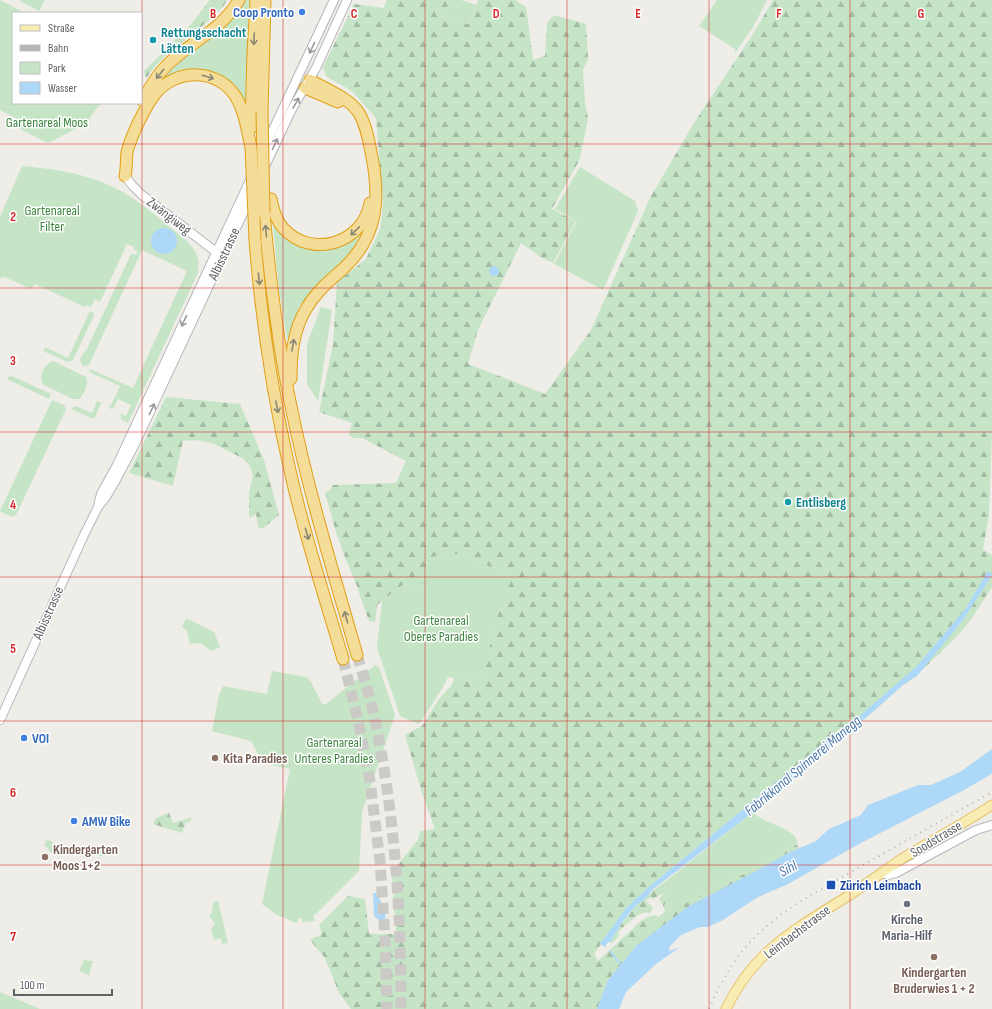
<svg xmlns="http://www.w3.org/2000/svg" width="992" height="1009" font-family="'Sofia Sans Condensed',sans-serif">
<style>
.green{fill:#c6e4c6}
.forest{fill:url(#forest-firs)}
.water{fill:#aed8f8}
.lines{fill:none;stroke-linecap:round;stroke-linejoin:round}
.stream{stroke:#aed8f8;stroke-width:2}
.highway-tunnel{stroke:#cbcac7;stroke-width:11;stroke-dasharray:11 5.5;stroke-linecap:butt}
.secondary-casing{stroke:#b3b6ba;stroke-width:10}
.primary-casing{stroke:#e5c26a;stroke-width:11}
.highway-casing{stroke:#e1a015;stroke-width:13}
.secondary{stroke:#fff;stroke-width:8}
.primary{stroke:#f8ecb3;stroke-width:9}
.highway{stroke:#f4dc99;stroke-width:11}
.rail{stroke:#b4b5b6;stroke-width:2;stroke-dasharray:1 5;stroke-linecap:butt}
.highway-bridge-casing{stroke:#e1a015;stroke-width:13;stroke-linecap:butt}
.highway-bridge{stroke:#f4dc99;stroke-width:11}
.oneway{stroke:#8b8775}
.oneway2{stroke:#96999c}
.grid{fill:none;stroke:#d62828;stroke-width:1;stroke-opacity:0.55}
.shop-dot{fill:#3f7fe0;stroke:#fff;stroke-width:1.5}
.culture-dot{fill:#0f9aa8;stroke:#fff;stroke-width:1.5}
.education-dot{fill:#8d6e63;stroke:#fff;stroke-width:1.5}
.transit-dot{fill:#1a4fb4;stroke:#fff;stroke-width:1.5}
.worship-dot{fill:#6b7280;stroke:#fff;stroke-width:1.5}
.labels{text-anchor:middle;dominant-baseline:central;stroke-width:3;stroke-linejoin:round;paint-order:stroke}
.shop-label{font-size:14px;font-weight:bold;fill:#366cbe;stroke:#fff;text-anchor:start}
.culture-label{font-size:14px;font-weight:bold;fill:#0d838f;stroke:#fff;text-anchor:start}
.park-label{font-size:14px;fill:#3e8541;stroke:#fff}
.street-label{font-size:14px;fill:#5e6266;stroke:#fff}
.education-label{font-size:14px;font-weight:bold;fill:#785e54;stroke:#fff;text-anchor:start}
.transit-label{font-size:14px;font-weight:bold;fill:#164399;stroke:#fff;text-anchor:start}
.worship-label{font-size:14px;font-weight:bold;fill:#5b616d;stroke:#fff}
.water-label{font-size:15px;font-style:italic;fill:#4c79a9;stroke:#fff}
.grid-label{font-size:13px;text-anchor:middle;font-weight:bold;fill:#d62828;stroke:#fff;stroke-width:3;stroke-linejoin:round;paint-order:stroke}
</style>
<defs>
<pattern id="forest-firs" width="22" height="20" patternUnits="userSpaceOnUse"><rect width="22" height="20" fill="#c6e4c6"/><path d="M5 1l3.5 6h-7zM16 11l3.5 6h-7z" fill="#a4bca5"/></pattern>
</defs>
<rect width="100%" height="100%" fill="#efede7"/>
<path class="green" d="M0,0l25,13h-12v90h88l-16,21 -37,19 -30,-15 3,-7 -21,-11z
M20,0h25l-6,11 -19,-10z
M243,0h6l-3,108 -39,-35 -54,15 11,-16z
M451,0h10l15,5 -7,19 -27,-6z
M717,0h50l-14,27 -18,26v-4l-36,-23z
M22,166c34,3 68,8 99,25 24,14 45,33 66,50 10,11 14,19 10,34l-69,148 -7,-4 1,-1 -2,-3v-1l6,2 5,-11 -13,-6 -5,10 -5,-1 2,-1 10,-21 -29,-13 -2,-3 1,-1 43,19 54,-117 -45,-21 -53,115 -3,1 -4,-1 -2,-6 4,-7 2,-1 45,-97 5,1 2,-3 -4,-3v-2l-7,-3 -27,58 -5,-3 -4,8 -5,-2 -1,2 -50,-23 -4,5 -26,-12 -5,1v-61z
M580,167l55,34 3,10 -35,79 -49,-26 23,-43 -22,-12z
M272,214l45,35 50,-27 -4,16 -11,17 -53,51 -7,26 -5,7 -8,-50z
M321,307l11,3 -14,91 -11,-17v-40z
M90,311l4,2v2l-21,45 -5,2 -25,-11 2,-4 23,11z
M53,361l33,16c3,7 -2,17 -7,22h-6l-29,-14c-7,-7 0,-21 9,-24z
M12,376l39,18 -2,5 -42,-20 1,-2z
M52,400l12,5 2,4 -49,104c-5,7 -11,1 -17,-2z
M97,401l4,2 -7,16 -23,-10 4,-3 17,7z
M445,553l22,2 21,11 27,6 -20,51 -13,56 -28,-1 -6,-1 -5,10 -22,35 -3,2 -18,-8 -23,-68 5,-47 22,-17 6,2 12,-2 7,-26z
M186,618l28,14 6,15 -8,4 -12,-8 -10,1 -3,-13 -5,-4z
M375,665l4,2 16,48 -33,97 -3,59 -43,43 -3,1 2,6 -13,1 -1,-4h-3v4l-2,1 -19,-8 -15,-11 28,-135 -19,-4 1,-6 -12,-2 -9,-16 -39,-10 7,-36 4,-9 44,8 5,-23 35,6 4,5 11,22h4z
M753,812c11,12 35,14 43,26 1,2 1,4 2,6l-7,2 -43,26 -57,29 -26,11 -1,-5 4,-14 -7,-8z
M47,839l9,5 2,3 -3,7 -5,-2 -2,-4 -4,-2z
M104,847l2,9h-9v-5l1,-2z
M218,901l10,42 -6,1 -1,-6 -7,2 -3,-11 4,-6 -6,-7 3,-4v-5l2,-5z
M656,915l2,2 -7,6 -10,-2 6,-4z
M84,960l9,1 -4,14 -10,-4z
M0,992l40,17h-40z"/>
<path class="forest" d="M210,0h17c-5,14 -52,46 -65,59 -6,5 -11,13 -16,19l-2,-7 48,-48z
M387,0h64l-9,18 27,6 9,-24h37l11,7 7,53 12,-4 2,-33 5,-6 5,-1 29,8 2,35 -5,11 2,31 3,17 -8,41 -28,50 24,12 -23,42 -11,-5 -21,-15 -43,87 -10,34 77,30 46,-64 60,-134 43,-73 61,-92 18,-31h219v434l-3,80 -6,36 9,5v32l-22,34 -14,16 -40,39 -91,66 -174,143 -24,22 -33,47 4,7 43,-40 10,2 15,-12 25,-10 57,-29 43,-26 6,-1 2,3 -13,6 -125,74 -24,17 -29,35 -11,29h-246l-12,-16 -14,-35 -15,-18 5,-3 6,-2v-5l-2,-5 29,-29 17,3 4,35h27l-4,-62 26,-32 2,-9 15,-2 -13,-36 -17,-58 17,-9 17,-27 13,-14 2,-7 28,1 13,-56 19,-51 -26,-6 -21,-11 -22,-2 -16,5 -7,26 -12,2 -6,-2 -27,21 -2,17 -6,-1 -15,-43 -8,-18 -11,-31 -10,-37 4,-1 4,-6 63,-2 10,-22 -44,-23h-8l-5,-3 3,-12 -33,-11 14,-67 4,-63 29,-23 15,-32 2,-24 -7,-85 -24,-27 -25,-14 -4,-10 31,-63 30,4z
M166,397l74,7 24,56 15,55 -17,14 -4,-2 -2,-13 -7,4v-25l4,-18 -4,-11 -7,-6 -30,-15 -17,-3 -12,1 -10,45 -44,-13z
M169,813l4,10 19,-6 -3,6 -3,-1 -4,11 -29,-9 3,-6z
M661,885l7,8 1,7 -4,3 -1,4 -5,-8 3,-3 -1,-2 -8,5 -2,-2 -5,4 7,7 -3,5c-3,0 -5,-1 -7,0 -6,1 -21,15 -25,20l1,3 -8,8 -1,-2c13,-22 29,-43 51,-57z"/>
<path class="water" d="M151 241a13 13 0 1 1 26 0a13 13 0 1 1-26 0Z
M489 271a5 5 0 1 1 10 0a5 5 0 1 1-10 0Z
M988,571l4,3v1l-29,45 -46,56 -13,8 -30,27 -121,101 -102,79c-3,6 -8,9 -13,13 -12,11 -20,25 -28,38h-2l-3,5 -5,-3 27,-37 24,-22 174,-143 23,-16 68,-59 50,-59z
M992,749v24l-2,2 -24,14 -107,55 -71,40 -30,13 -35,23 -15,7h-8l-19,8 -11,11 -1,5 11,-4 -24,17 -30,28 -7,17h-22l11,-29 29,-35 52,-39 69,-36 28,-16 30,-13 13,-12 32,-14 7,-10 50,-20h13l29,-13z
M373,893h3c5,8 11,18 9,28l-6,-1 -5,-4z"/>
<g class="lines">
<path class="stream" d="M610,951l12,15"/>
<path class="highway-tunnel" d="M357,655c4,14 9,29 13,43 24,102 31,207 31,311
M343,659l15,61 12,61 10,80 5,77 2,71"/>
<defs>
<path id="secondary" d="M263,151l71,-151
M264,168l28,-59 24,-41 31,-68
M125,176l7,9 10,10 74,57 5,3
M98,506l3,-12 16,-29 135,-289
M0,720l84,-185 14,-28 8,-10 10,-17 19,-36 117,-250
M881,873l7,2 8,-2 80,-43 16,-5"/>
<path id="primary" d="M726,1009c28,-59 70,-80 122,-113 19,-12 37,-26 55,-38 29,-18 60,-34 89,-53"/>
<path id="highway" d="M305,88l33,14
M143,101c6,-13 13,-25 24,-36 24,-24 54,-34 72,-65
M262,112l3,-112
M251,128l2,-75 3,-53
M125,176c2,-8 1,-16 2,-24 4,-16 18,-45 28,-58 21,-26 63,-26 81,3 9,15 11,33 15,50
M271,199c2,11 5,21 12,29 28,31 80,16 87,-25
M264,213c6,66 14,133 28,198 17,83 42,163 65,244
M255,240c6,79 18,158 36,235 14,62 34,123 52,184
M291,379c0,-25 2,-48 15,-70 10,-18 25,-29 39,-42 33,-32 35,-68 27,-110 -10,-55 -16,-52 -62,-77"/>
</defs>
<use href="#secondary" class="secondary-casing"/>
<use href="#primary" class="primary-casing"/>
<use href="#highway" class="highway-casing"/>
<use href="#secondary" class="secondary"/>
<use href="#primary" class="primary"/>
<use href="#highway" class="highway"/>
<path class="rail" d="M709,1009c11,-25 24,-49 43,-69 27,-29 63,-47 97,-67 48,-27 95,-54 143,-81"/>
<defs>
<path id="highway-bridge" d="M262,112l2,101
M251,147l4,93"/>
</defs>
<use href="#highway-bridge" class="highway-bridge-casing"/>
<use href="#highway-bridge" class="highway-bridge"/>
</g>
<defs><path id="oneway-shaft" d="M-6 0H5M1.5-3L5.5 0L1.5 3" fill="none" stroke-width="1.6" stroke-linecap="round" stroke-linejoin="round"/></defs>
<g class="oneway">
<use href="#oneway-shaft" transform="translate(254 39) rotate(93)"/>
<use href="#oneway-shaft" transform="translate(160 74) rotate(128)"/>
<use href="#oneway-shaft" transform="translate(208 77) rotate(17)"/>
<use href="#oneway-shaft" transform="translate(266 231) rotate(-95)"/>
<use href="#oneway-shaft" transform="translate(355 231) rotate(136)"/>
<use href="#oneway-shaft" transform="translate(259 279) rotate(84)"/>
<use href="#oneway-shaft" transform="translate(293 345) rotate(-80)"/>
<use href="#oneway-shaft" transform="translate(277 407) rotate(79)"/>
<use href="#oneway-shaft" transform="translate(307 534) rotate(74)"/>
<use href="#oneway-shaft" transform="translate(346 617) rotate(-106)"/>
</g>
<g class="oneway2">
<use href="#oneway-shaft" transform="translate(312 48) rotate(115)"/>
<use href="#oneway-shaft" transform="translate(296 103) rotate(-60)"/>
<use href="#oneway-shaft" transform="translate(275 144) rotate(-65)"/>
<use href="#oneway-shaft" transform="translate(184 321) rotate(115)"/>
<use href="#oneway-shaft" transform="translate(152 409) rotate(-65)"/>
</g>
<path class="grid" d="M142,0v1009M283,0v1009M425,0v1009M567,0v1009M709,0v1009M850,0v1009M0,144h992M0,288h992M0,432h992M0,577h992M0,721h992M0,865h992"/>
<g class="shop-dot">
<circle cx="302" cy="12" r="4"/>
<circle cx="24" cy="738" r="4"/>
<circle cx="74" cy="821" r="4"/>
</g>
<g class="culture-dot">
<circle cx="153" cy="40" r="4"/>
<circle cx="788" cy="502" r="4"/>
</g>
<g class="education-dot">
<circle cx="215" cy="758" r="4"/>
<circle cx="45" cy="857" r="4"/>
<circle cx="934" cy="957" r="4"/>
</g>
<rect class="transit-dot" x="826" y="880" width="10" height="10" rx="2"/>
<circle class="worship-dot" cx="907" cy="904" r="4"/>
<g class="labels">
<g class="shop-label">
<text x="294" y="12" text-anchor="end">Coop Pronto</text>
<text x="32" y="738">VOI</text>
<text x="82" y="821">AMW Bike</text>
</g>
<g class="culture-label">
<text x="161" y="32">Rettungsschacht<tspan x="161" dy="16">Lätten</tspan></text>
<text x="796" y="502">Entlisberg</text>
</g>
<g class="park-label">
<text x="47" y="122">Gartenareal Moos</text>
<text x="52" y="210">Gartenareal<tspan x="52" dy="16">Filter</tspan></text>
<text x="441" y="620">Gartenareal<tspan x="441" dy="16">Oberes Paradies</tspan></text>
<text x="334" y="742">Gartenareal<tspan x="334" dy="16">Unteres Paradies</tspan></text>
</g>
<g class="street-label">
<text transform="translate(169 216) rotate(38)">Zwängiweg</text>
<text transform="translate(224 254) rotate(-65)">Albisstrasse</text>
<text transform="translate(48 613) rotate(-66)">Albisstrasse</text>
<text transform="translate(936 839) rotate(-31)">Soodstrasse</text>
<text transform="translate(797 932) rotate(-37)">Leimbachstrasse</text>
</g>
<g class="education-label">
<text x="223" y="758">Kita Paradies</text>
<text x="53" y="849">Kindergarten<tspan x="53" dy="16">Moos 1+2</tspan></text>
<text x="934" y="972" text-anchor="middle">Kindergarten<tspan x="934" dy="16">Bruderwies 1 + 2</tspan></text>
</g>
<g class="transit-label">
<text x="840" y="885">Zürich Leimbach</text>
</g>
<g class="worship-label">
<text x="907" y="919">Kirche<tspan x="907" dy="16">Maria-Hilf</tspan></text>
</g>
<g class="water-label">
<text transform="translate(803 766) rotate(-40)">Fabrikkanal Spinnerei Manegg</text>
<text transform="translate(788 869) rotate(-29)">Sihl</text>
</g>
</g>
<g class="grid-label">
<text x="213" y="18">B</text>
<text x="354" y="18">C</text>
<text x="496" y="18">D</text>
<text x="638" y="18">E</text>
<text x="779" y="18">F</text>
<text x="921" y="18">G</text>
<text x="13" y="221">2</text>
<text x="13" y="365">3</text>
<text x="13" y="509">4</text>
<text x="13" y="653">5</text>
<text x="13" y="797">6</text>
<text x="13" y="941">7</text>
</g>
<rect x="12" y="12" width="130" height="92" fill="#ffffff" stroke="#bfc0c2"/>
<rect x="20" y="25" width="20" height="6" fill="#f8ecb3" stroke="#bfc0c2"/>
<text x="48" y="32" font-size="12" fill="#5e6266">Straße</text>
<rect x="20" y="45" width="20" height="6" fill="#b4b5b6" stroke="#bfc0c2"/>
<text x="48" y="52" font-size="12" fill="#5e6266">Bahn</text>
<rect x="20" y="62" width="20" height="12" fill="#c6e4c6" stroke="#bfc0c2"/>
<text x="48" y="72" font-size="12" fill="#5e6266">Park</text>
<rect x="20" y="82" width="20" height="12" fill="#aed8f8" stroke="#bfc0c2"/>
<text x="48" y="92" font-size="12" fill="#5e6266">Wasser</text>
<path d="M14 989v6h98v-6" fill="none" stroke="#5e6266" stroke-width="2"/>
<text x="20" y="989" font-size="12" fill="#5e6266" stroke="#ffffff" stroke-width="3" paint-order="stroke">100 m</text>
</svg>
